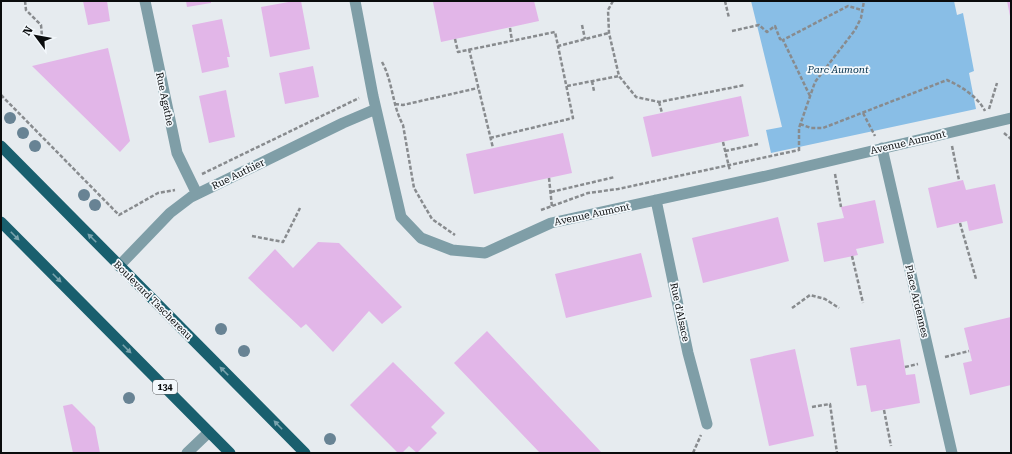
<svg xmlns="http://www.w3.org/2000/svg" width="1012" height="454" font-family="'Roboto Serif',serif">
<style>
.green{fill:#89bee6}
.building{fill:#e2b6e8}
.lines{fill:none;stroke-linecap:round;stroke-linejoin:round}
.path{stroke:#888b8e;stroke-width:2.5;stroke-dasharray:4 2;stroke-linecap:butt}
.minor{stroke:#7f9ea7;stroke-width:11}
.primary{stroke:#195f6e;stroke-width:11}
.tree{fill:#688394}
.oneway{fill:#7ba4ae}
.labels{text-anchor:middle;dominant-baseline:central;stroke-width:3.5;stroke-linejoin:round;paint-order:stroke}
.shield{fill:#f3f8fc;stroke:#505355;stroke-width:1}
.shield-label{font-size:9px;font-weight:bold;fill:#0a0c0d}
.park-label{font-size:10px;font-style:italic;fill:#002e49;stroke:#f3f8fc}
.street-label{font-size:10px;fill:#0a0c0d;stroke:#f3f8fc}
</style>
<rect width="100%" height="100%" fill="#e6ebef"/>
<path class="green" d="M751,1h203l3,14 6,-2 11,58 -5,2 7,36 -205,44 -5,-23 16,-3z"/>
<path class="building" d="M83,1h24l3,20 -22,4z
M186,1h25v2l-24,4z
M294,1h7l9,48 -40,8 -9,-50z
M440,1h94l5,20 -98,21 -8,-40z
M1007,1h4v14l-1,1z
M222,19l8,38h-3l2,10 -27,6 -10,-48z
M108,48l22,93 -10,11 -88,-86z
M313,66l6,31 -34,7 -6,-31z
M226,90l9,47 -26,6 -10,-47z
M741,96l8,40 -97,21 -9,-40z
M563,133l9,40 -98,21 -8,-40z
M963,180l3,10 29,-6 8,39 -34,8 -2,-10 -30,7 -9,-40z
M875,200l9,43 -28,6 2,6 -34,7 -7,-39 27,-5 -3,-11z
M778,217l11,44 -86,22 -11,-45z
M318,242l21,1 63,64 -20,17 -13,-13 -36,41 -27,-28 -5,4 -53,-50 27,-29 18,19z
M641,253l11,44 -86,21 -11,-44z
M1011,317v68l-41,10 -7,-32 9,-2 -8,-33z
M487,331l115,122h-62l-86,-90z
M900,339l6,36 9,-1 5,29 -49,9 -5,-27 -9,1 -7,-38z
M795,349l19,87 -45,10 -19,-87z
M393,362l52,51 -14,14 6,6 -20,20 -8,-7 -7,7h-4l-48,-48z
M72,404l23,23 5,26h-27l-10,-47z"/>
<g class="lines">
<path class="path" d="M25,1l1,9 15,15 2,23
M613,1l-5,9 1,23 10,43 17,21 23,5 86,-17
M725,1l4,17
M582,25l3,14
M510,28l2,13
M732,31l27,-6 8,7 8,-6 5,13 3,1
M455,39l3,13 97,-20 3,14 51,-13
M469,49l24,99
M382,62c11,20 10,43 21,63l11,63 18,31 23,16
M592,81l2,10
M567,86l52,-10
M1,95l118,120 39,-22 17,-3
M810,96l-27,-56 65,-34 14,4
M659,102l3,11
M395,104l8,1 75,-17
M989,109l8,-26
M863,113l12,23
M800,124l11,4h12l124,-48c14,6 31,17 38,31
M1004,133l7,6
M490,138l83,-20 -15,-72
M723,142l7,29
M952,146l7,34
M725,151l33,-7
M799,151v-23l16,-46 40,-52 6,-12 3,-17
M202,174l157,-76
M835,174l6,33
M549,178l3,29
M551,192l64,-15
M541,210l47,-17 30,-4 181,-39
M960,223l16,56
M252,236l31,6 17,-34
M852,256l11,47
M792,308l18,-13 15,4 14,9
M945,357l24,-6
M905,367l13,-3
M812,407l18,-3 7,49
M884,410l7,36
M693,453l8,-18"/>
<path class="minor" d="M145,1l32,152 20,41
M355,1l18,95 28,121 20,21 31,12 33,3 66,-30 215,-47 245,-58
M882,148l70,305
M656,200l32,153 19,71
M119,266l51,-53 21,-16 152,-74 33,-14
M187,453l22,-21"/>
<path class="primary" d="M1,146l304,307
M1,222l229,231"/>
</g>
<g class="tree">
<circle cx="10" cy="118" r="6"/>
<circle cx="23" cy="133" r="6"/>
<circle cx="35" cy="146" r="6"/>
<circle cx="84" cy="195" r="6"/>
<circle cx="95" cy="205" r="6"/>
<circle cx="221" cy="329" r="6"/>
<circle cx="244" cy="351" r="6"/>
<circle cx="129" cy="398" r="6"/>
<circle cx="330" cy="439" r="6"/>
</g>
<defs><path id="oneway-solid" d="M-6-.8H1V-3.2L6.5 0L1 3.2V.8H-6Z"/></defs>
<g class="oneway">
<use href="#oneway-solid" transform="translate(15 236) rotate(45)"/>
<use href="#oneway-solid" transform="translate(92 238) rotate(-135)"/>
<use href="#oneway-solid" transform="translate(57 278) rotate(45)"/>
<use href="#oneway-solid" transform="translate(127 349) rotate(45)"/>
<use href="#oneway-solid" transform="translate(224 371) rotate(-135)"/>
<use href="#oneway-solid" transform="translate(278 425) rotate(-134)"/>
</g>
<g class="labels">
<rect class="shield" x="153" y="380" width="24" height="14" rx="3"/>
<g class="shield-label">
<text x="165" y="387">134</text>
</g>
<g class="park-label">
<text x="838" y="69">Parc Aumont</text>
</g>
<g class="street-label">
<text transform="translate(165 99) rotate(78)">Rue Agathe</text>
<text transform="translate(908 142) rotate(-13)">Avenue Aumont</text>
<text transform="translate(238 174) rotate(-26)">Rue Authier</text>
<text transform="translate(592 214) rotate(-12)">Avenue Aumont</text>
<text transform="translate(153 300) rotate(45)">Boulevard Taschereau</text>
<text transform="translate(917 301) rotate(77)">Place Ardennes</text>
<text transform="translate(680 312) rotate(78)">Rue d'Alsace</text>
</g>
</g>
<rect width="1012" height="454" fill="none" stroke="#0a0c0d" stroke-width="4"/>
<g transform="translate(36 36) rotate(302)" stroke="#f3f8fc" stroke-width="3" paint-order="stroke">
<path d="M0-3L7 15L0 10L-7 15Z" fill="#0a0c0d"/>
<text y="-6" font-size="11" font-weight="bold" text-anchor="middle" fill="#0a0c0d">N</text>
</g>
</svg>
